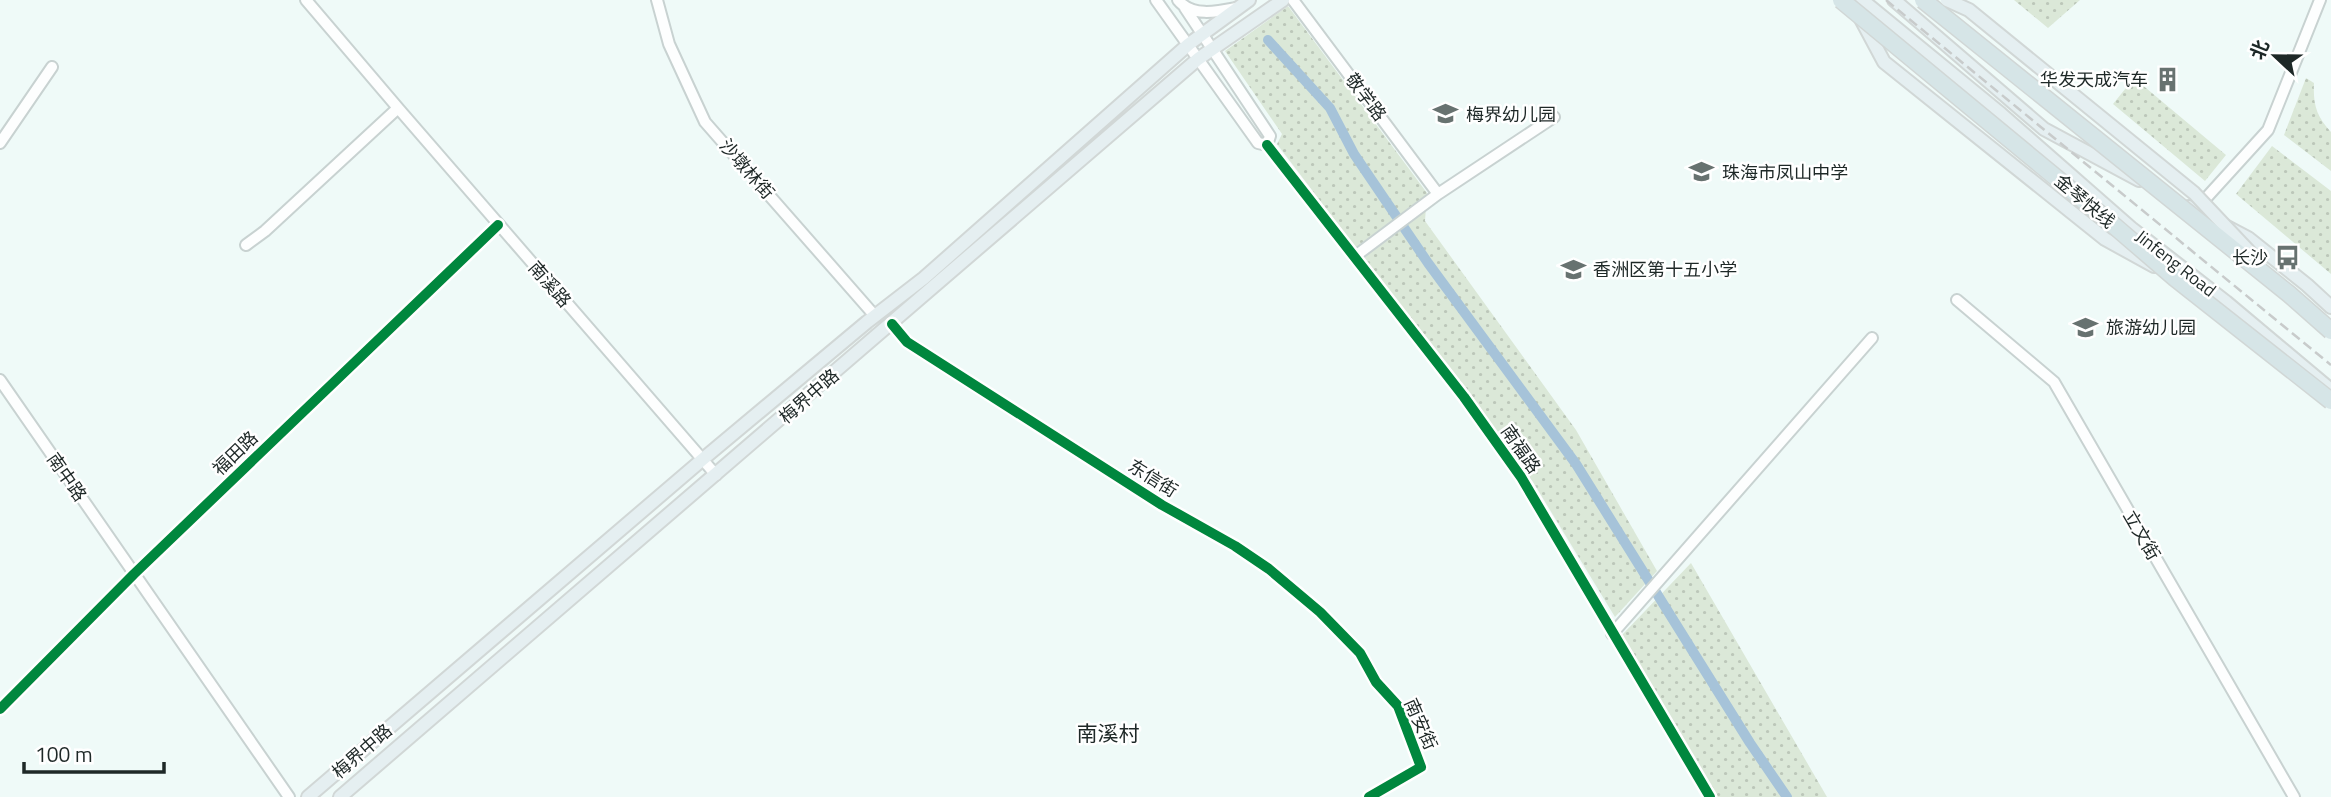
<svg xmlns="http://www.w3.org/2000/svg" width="2331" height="797" font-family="'Titillium Web','Noto Sans SC',sans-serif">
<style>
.grass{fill:url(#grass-dots)}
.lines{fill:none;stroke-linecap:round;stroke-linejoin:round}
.canal{stroke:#a6c3d9;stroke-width:10}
.minor-casing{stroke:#c8d2d1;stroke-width:14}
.major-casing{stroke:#d1d7d6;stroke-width:16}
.minor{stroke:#fdfefe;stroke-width:10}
.major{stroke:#e5eff1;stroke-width:12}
.rail{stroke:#c8cbcb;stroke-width:2.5;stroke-dasharray:10 5;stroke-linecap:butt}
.major-bridge-casing{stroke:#d1d7d6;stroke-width:16;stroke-linecap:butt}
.highway-bridge-casing{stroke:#d1d7d6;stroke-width:19;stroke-linecap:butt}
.major-bridge{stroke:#e5eff1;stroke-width:12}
.highway-bridge{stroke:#d6e5e7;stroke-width:16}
.cycleway-casing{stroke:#fff;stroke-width:15}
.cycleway{stroke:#00873e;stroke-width:10}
.labels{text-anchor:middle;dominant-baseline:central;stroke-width:5;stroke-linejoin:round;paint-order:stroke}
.poi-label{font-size:18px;fill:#1e2827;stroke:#fff;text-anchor:start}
.street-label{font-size:18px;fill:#1e2827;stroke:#fff}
.quarter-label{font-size:21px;fill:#1e2827;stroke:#fff}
</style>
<defs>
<pattern id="grass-dots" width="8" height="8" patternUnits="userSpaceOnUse" patternTransform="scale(1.75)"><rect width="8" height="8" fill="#dbe8d8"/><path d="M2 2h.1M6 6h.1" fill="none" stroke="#bcc7b9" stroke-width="1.8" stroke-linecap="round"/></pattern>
</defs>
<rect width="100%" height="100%" fill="#effaf8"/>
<path class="grass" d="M2014,0h66l-32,28z
M1288,6l139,187 -2,28 151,209 81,141 -42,46 -82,-135 -256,-338 5,-10 -57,-83z
M2134,78l92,77 -21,26 -92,-77z
M2306,78l8,5c-1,21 2,33 17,49v39l-47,-36z
M2272,146l59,45v83l-95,-80z
M1691,563l136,234h-112l-93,-162z"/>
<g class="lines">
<path class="canal" d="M1268,40l62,68 24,46 74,109 148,201 174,279 37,54"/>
<defs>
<path id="minor" d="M306,0l92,108
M657,0l12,44 36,78 170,194
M1156,0l102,143 9,2 3,-9 -85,-128
M1178,0c14,17 38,12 58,8
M1293,0l145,194
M0,143l52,-76
M1267,145l197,252 57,80 189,320
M2197,208l71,-78 52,-130
M246,245l19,-14 133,-123 318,367
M1354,257l84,-63 116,-77
M1957,300l97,82 240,415
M892,324l15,18 255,163 73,41 34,23 51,43 40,41 16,29 22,24 23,61 -52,30
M0,380l289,417
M1612,634l260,-296
M0,709l134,-135 364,-349"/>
<path id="major" d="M1862,0l139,114 130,114 95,74 105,88
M1894,0l150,129 95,51
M1861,19l23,43 221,177 49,27
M2189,207l59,31 59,47 24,22
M308,797l395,-338 164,-137 57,-44 265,-234 60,-44
M340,797l858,-738 85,-59"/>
</defs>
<use href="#minor" class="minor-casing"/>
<use href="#major" class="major-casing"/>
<use href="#minor" class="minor"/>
<use href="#major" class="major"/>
<path class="rail" d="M1886,0l445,365"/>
<defs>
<path id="major-bridge" d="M1947,0l22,10 225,183 66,70"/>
<path id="highway-bridge" d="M1841,0l270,223 64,55 156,123
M1923,0l366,294 42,37"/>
</defs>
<use href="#major-bridge" class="major-bridge-casing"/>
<use href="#highway-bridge" class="highway-bridge-casing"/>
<use href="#major-bridge" class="major-bridge"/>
<use href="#highway-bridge" class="highway-bridge"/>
<defs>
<path id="cycleway" d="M1267,145l197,252 57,80 189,320
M892,324l15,18 255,163 73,41 34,23 51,43 40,41 16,29 22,24 23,61 -52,30
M0,709l134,-135 364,-349"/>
</defs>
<use href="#cycleway" class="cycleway-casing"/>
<use href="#cycleway" class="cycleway"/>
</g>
<defs>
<symbol id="building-bare" viewBox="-9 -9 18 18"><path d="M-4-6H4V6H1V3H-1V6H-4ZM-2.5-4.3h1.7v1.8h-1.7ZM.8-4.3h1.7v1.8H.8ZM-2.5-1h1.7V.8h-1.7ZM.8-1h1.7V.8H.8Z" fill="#677270" stroke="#fff" stroke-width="2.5" paint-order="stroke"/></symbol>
<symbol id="school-bare" viewBox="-9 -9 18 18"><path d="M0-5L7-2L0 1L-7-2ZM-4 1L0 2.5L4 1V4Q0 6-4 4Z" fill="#677270" stroke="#fff" stroke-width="2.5" paint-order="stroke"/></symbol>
<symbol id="bus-bare" viewBox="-9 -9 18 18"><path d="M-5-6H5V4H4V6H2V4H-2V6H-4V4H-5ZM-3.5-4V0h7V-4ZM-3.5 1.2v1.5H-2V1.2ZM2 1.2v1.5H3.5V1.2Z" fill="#677270" stroke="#fff" stroke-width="2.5" paint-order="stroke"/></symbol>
</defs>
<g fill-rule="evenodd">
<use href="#building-bare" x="2150" y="62" width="35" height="35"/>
<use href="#school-bare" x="1428" y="96" width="35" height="35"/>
<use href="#school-bare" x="1684" y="154" width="35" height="35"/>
<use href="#bus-bare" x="2270" y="240" width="35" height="35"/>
<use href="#school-bare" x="1556" y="252" width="35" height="35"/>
<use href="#school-bare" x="2068" y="310" width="35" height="35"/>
</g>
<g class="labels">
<g class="poi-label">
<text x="2148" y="79" text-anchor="end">华发天成汽车</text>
<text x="1466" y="114">梅界幼儿园</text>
<text x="1722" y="172">珠海市凤山中学</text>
<text x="2268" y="257" text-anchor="end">长沙</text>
<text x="1593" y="269">香洲区第十五小学</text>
<text x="2106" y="327">旅游幼儿园</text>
</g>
<g class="street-label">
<text transform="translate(1366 97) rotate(53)">敬学路</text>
<text transform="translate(747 169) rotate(49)">沙墩林街</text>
<text transform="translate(2085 201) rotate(40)">金琴快线</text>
<text transform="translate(2176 263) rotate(38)">Jinfeng Road</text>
<text transform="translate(550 284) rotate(49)">南溪路</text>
<text transform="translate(809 396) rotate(-41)">梅界中路</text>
<text transform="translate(1521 449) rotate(55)">南福路</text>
<text transform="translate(235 453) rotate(-44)">福田路</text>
<text transform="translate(67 477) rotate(55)">南中路</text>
<text transform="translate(1153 478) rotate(32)">东信街</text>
<text transform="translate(2142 535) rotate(60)">立文街</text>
<text transform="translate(1421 724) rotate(66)">南安街</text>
<text transform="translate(362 751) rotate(-41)">梅界中路</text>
</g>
<g class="quarter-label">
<text x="1108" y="733">南溪村</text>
</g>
</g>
<g transform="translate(2275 56) rotate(292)" stroke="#ffffff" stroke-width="5" paint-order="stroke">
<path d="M0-5L12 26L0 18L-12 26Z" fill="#1e2827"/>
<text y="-10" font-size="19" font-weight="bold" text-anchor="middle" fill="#1e2827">北</text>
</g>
<path d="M24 762v10h140v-10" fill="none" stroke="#1e2827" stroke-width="3.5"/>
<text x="35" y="762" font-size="21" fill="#1e2827" stroke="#ffffff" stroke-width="5" paint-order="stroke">100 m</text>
</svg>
